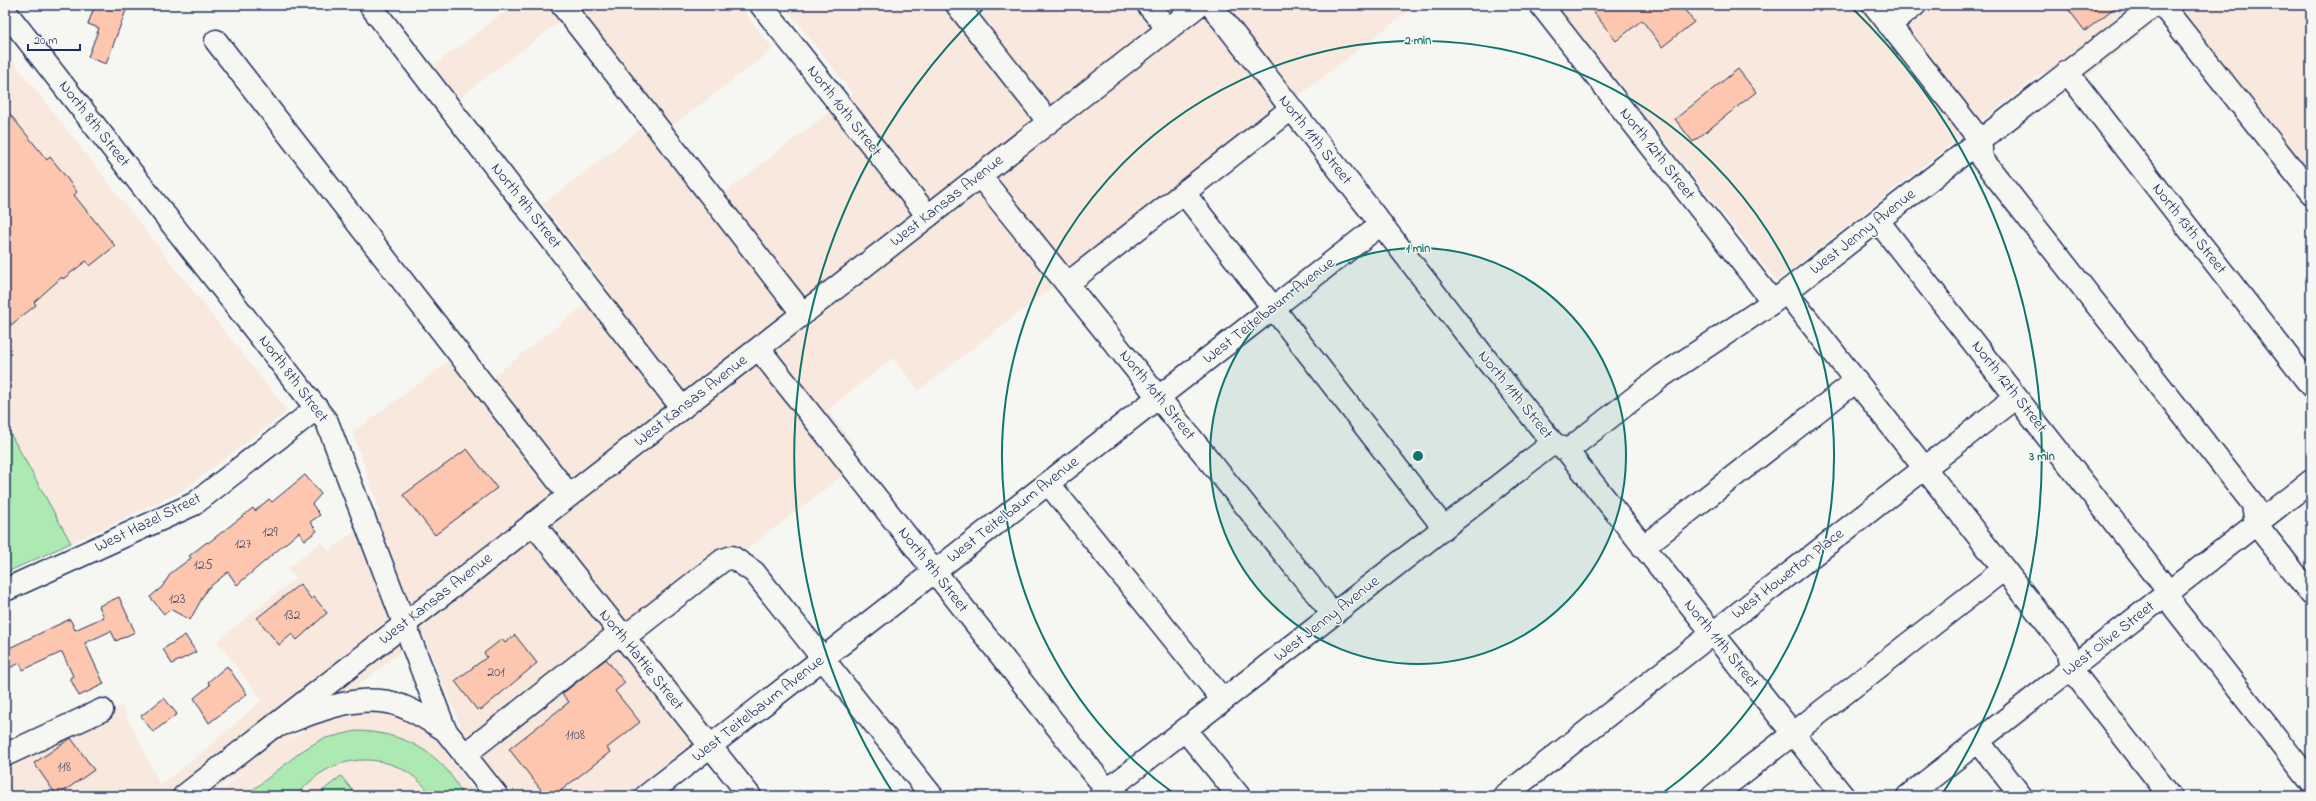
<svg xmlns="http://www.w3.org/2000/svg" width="2316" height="801" font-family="'Indie Flower',sans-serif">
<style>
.built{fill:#f8e8de}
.green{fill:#aceab2;stroke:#648c88}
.building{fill:#fcc7ae;stroke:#1b2f5e}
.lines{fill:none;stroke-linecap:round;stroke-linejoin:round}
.minor-casing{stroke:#1b2f5e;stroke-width:25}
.major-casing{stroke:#1b2f5e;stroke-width:25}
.minor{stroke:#f6f6f2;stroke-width:22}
.major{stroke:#f6f6f2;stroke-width:22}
.ring{fill:none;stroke:#0f766e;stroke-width:2}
.labels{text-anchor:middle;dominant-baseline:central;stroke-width:3;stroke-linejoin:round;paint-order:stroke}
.number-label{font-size:14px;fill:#535572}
.street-label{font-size:16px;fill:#1b2f5e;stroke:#f6f6f2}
.centre{fill:#0f766e;stroke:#f6f6f2;stroke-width:2}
.ring-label{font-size:12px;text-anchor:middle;font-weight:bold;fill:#0f766e;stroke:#f6f6f2;stroke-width:3;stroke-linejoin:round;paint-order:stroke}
</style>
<rect width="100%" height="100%" fill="#f6f6f2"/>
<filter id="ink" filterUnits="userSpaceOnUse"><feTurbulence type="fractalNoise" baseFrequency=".025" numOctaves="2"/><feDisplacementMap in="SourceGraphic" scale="8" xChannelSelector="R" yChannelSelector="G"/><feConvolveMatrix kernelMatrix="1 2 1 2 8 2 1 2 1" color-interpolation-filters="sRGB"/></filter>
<g filter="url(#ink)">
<path class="built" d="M514,5h225l34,44 -114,87 51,68 143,-110 -69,-89h632l-497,385 -26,-32 -66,52 26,34 -10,31 -205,158 75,94 -88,69h-112l-49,-62 -41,-99 -145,112 42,-27 49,-12 60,20 48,68h-262l42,-34 -50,34h-202v-35l117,-55 38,79 32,-24 70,-61 -45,-59 79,-63 -8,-10 33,-26 8,9 51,-39 -27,-80 102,-75 31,25 121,-94 -64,-84 103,-79 -83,-106 -104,79 -26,-32z
M1556,5h755v198l-147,-188 -101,81 -20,-24 -266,209z
M5,51l282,360 -105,80 -111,52 -66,-119z"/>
<path class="green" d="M5,424l66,119 -66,30z
M356,731c47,1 87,21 107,65h-31c-25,-37 -73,-47 -111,-23 -10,6 -19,19 -29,23 -8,3 -37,0 -47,0l57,-45 20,-12z
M341,776l16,20h-41z"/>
<path class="building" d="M95,5h33l-22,59 -18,-7 11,-29 -11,-4z
M1588,5h93l13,17 -32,25 -20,-27 -26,21z
M2065,5h53l-33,26z
M1738,69l18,23 -63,50 -18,-23z
M5,108l42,52 3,-3 10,12 17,23 -3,3 41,51 -25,20 -4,-5 -23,18 -1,-2 -28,25 2,3 -25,20 -6,-8z
M467,449l30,39 -62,47 -32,-40z
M305,475l16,19 -9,10 8,11 -10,7 7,9 -12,9 -6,-8 -62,53 -9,-13 -21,17 -17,31 -20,-11 -6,5 -14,-17 12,-10 9,-14 20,-15 -2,-2 18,-14 1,1 45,-35 2,3 14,-12 3,3z
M300,584l11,15 3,-2 13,16 -30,27 -5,-6 -13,11 -22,-27z
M119,597l16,35 -19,9 -5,-10 -26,12 19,41 -25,12 -9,-18 3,-2 -11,-24 -39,18 -3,-7 -15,7v-20l65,-31 5,11 29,-13 -5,-11z
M185,635l11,17 -24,12 -9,-15z
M515,635l22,28 -56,47 -1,-2 -3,2 -22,-29 32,-24 -3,-4 18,-14 3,4z
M606,659l19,24 -10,8 25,31 -33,26 3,4 -56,44h-8l-37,-47 60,-47 -7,-8z
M227,666l20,28 -38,29 -15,-25 16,-13 -2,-3z
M164,698l13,16 -24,18 -12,-16z
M71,738l23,32 -37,26 -23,-33z"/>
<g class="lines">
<defs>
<path id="minor" d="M370,5l312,403
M562,5l241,309
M761,5l167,211
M957,5l91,116
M1148,5l20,24
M1211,5l278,358 64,80 14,8 276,345
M1541,5l232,297
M1874,5l106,135 2,19 271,345 3,20 55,70
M2162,5l149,188
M5,11l322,411 118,308 52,66
M1889,25l26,-20
M216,41l353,454
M2067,72l244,314
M980,176l353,438
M1184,193l260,335
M1878,221l291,371 5,15 137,175
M1067,284l224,-175
M1786,292l281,357 4,20 99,127
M759,349l348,441
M1567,451l95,-75 111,-74 381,-297
M1048,483l175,217
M533,523l217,273
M1643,547l213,-166
M5,590l189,-86 123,-96
M277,726c31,-11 70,-29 104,-25 23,2 44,17 64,29
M1185,730l54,66
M1978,741l43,55
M5,755l97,-45
M464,755l145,-114 26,-12 88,-69 9,-3 22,15 178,224
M646,796l735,-572
M1100,796l453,-353
M1504,796l512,-399
M1713,796l290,-226
M1908,796l403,-315"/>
<path id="major" d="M184,796l1015,-791"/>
</defs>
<use href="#minor" class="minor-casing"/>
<use href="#major" class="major-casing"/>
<use href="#minor" class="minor"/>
<use href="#major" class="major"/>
</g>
</g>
<circle cx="1418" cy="456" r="208" fill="#0f766e" fill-opacity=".12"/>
<g class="ring">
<circle cx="1418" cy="456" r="208"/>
<path d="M1176 795A416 416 0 1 1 1660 795"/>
<path d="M895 796A624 624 0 0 1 985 7M1851 7A624 624 0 0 1 1941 796"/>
</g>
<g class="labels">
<g class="number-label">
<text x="270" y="532">129</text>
<text x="243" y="544">127</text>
<text x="203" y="565">125</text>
<text x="177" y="599">123</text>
<text x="292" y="615">132</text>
<text x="496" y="672">201</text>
<text x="575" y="735">1108</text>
<text x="64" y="767">118</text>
</g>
<g class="street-label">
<text transform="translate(844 111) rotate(52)">North 10th Street</text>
<text transform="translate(94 124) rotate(52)">North 8th Street</text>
<text transform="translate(1315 140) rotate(52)">North 11th Street</text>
<text transform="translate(1657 154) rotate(52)">North 12th Street</text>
<text transform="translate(947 201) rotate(-38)">West Kansas Avenue</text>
<text transform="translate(526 206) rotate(52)">North 9th Street</text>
<text transform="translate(2189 229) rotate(52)">North 13th Street</text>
<text transform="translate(1863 232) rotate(-38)">West Jenny Avenue</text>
<text transform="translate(1269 311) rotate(-38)">West Teitelbaum Avenue</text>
<text transform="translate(293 379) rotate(53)">North 8th Street</text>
<text transform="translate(2009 387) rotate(52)">North 12th Street</text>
<text transform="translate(1157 395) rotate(51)">North 10th Street</text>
<text transform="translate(1515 395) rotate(51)">North 11th Street</text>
<text transform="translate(691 401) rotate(-38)">West Kansas Avenue</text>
<text transform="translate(1013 510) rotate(-38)">West Teitelbaum Avenue</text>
<text transform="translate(148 523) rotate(-26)">West Hazel Street</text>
<text transform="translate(933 570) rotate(52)">North 9th Street</text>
<text transform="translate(1788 574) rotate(-38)">West Howerton Place</text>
<text transform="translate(436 599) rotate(-38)">West Kansas Avenue</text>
<text transform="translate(1327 619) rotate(-38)">West Jenny Avenue</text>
<text transform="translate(2109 639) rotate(-38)">West Olive Street</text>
<text transform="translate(1721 644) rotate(51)">North 11th Street</text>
<text transform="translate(641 660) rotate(51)">North Hattie Street</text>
<text transform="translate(758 709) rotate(-38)">West Teitelbaum Avenue</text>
</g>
</g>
<circle cx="1418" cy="456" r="6" class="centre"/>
<g class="ring-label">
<text x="1418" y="44">2 min</text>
<text x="1418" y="252">1 min</text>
<text x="2042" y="460">3 min</text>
</g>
<rect width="2316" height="801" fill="none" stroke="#f6f6f2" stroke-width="20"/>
<rect x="10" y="10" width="2296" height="781" fill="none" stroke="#1b2f5e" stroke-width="1.5" filter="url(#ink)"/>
<path d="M28 44v6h52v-6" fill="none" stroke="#1b2f5e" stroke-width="2"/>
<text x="34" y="44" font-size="12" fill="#1b2f5e" stroke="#f6f6f2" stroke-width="3" paint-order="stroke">20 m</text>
</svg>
